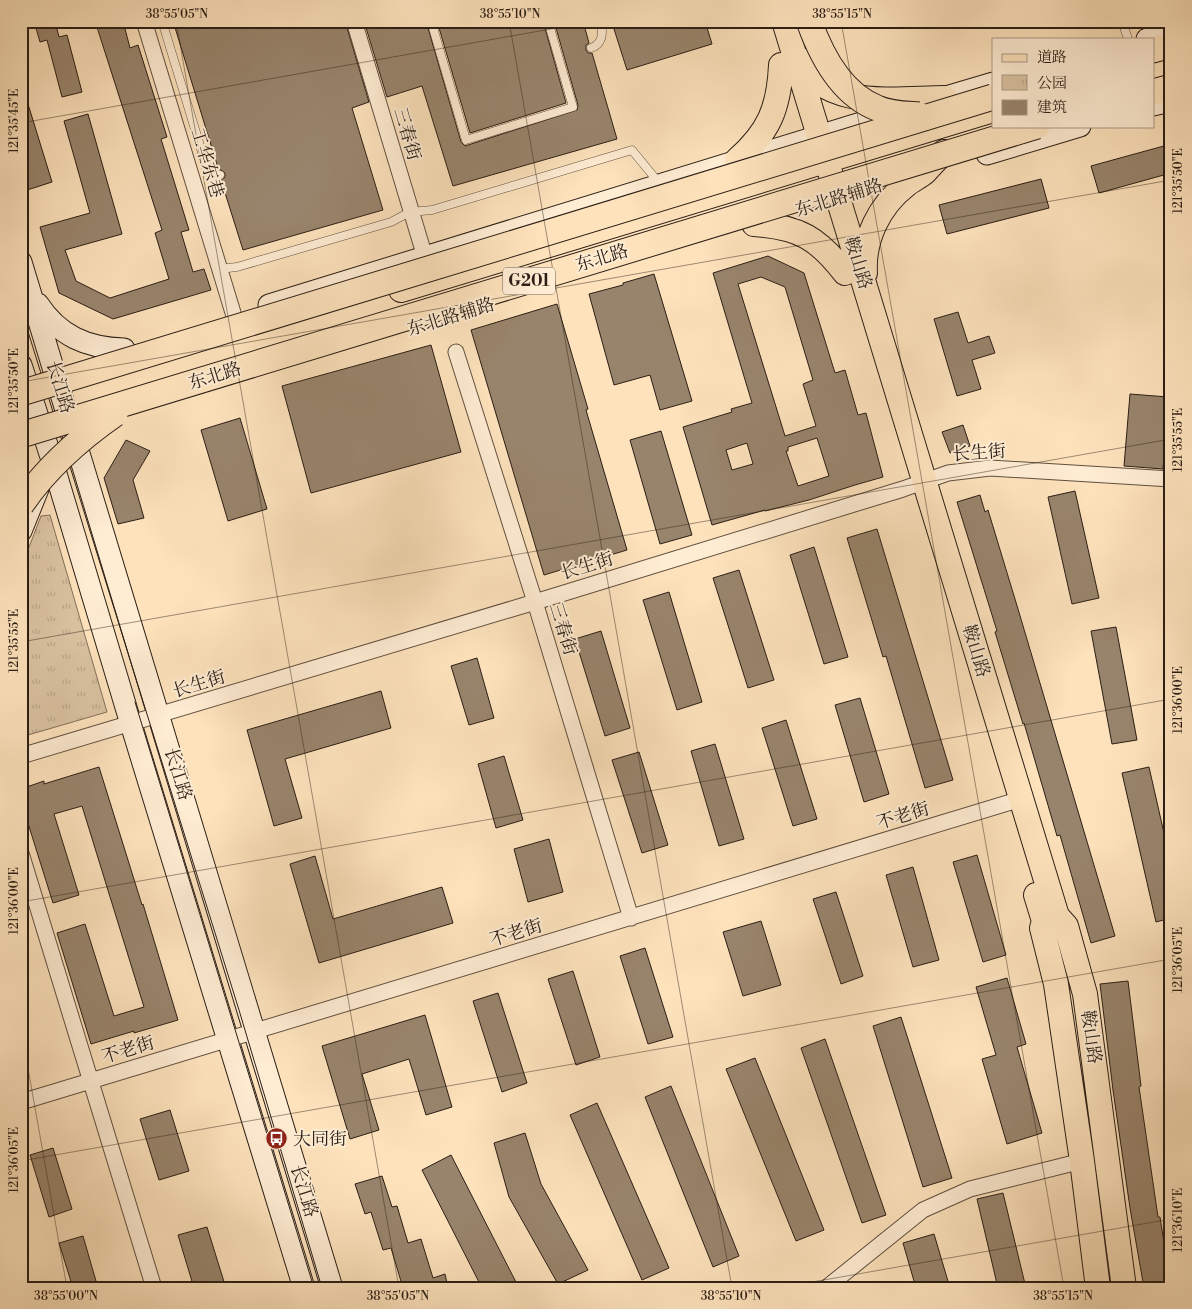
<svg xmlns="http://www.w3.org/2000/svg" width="1192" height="1309" font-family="'Libre Bodoni','Noto Serif SC',serif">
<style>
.park{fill:url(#park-tufts);stroke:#82705a}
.building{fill:#98846c;stroke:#2b1e15;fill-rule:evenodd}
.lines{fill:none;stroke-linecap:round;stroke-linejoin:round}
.service-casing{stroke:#604f3f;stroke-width:9}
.minor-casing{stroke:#604f3f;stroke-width:17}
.secondary-casing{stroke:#2b1e15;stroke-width:23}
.primary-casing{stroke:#2b1e15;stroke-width:26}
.trunk-casing{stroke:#2b1e15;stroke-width:27}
.service{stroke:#feecd3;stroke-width:8}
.minor{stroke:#feecd3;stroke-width:15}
.secondary{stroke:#feecd3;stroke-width:21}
.primary{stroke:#fde2bc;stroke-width:24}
.trunk{stroke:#fde2bc;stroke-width:25}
.tram{stroke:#2b1e15;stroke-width:1}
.trunk-bridge-casing{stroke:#2b1e15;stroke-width:27;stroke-linecap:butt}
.trunk-bridge{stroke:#fde2bc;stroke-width:25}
.ticks{fill:none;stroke:#2b1e15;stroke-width:1;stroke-opacity:0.45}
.labels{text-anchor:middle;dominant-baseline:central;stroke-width:4;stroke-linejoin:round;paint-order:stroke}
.shield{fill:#feecd3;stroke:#6a5c4e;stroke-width:1}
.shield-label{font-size:16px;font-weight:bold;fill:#2b1e15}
.street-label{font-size:18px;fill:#2b1e15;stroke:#feecd3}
.poi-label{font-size:18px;fill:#2b1e15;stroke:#feecd3;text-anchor:start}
.neatline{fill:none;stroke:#2b1e15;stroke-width:2}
.ticks-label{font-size:12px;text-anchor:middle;fill:#2b1e15}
</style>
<defs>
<pattern id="park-tufts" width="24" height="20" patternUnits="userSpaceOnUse" patternTransform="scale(1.25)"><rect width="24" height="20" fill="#d9c1a0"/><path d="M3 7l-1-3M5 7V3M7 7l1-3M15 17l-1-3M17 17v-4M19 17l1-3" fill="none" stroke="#baa589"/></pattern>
</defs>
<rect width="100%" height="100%" fill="#fde2bc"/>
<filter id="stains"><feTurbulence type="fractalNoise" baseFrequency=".004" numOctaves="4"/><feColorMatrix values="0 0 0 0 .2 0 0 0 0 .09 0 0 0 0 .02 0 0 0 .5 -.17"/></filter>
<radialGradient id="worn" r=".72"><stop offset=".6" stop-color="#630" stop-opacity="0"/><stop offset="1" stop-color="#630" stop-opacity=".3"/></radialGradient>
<path class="park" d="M50,515l57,197 -86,25v-169l20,-52z"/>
<path class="building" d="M34,21h21l4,16 8,-2 15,57 -20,5 -15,-57 -7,2z
M95,21h28l7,27 8,-3 29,92 -6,2 28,91 -8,2 12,40 11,-3 7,21 -98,29 -54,-26 -19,-66 50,-14 -26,-92 24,-7 34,120 -57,16 11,31 34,17 59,-19 -14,-46 7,-3z
M173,21h172l24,81 -17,6 31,102 -140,40 -22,-70 4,-3v-4l-7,-5z
M364,21h62l35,121 4,4 112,-36 1,-5 -24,-84h29l6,22 -3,2v5l2,3h4l25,86 -164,47 -31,-100 -35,11z
M437,21h106l23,82 -96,30z
M639,21h66l7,23 -85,26 -13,-41z
M24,91l28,91 -31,10v-100z
M1171,144v29l-72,20 -8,-27z
M1041,179l8,29 -102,26 -8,-29z
M768,256l36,17 31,100 10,-3 13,45 8,-2 17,64 -28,8 -46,15 -44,11v-1l-53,15 -29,-98 49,-15 -1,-3 21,-6 -39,-130zM761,277l24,10 28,93 -10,4 13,42 -31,10 -47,-152zM817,438l12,38 -31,10 -12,-35h2v-4zM747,443l6,21 -21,6 -6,-20z
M654,274l38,127 -32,9 -10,-35 -36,10 -25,-91 34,-9v-2z
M557,304l31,105 -2,1 41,140 -83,25 -73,-245z
M958,312l10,31 21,-7 6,17 -23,7 9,29 -24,7 -23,-77z
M431,345l30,107 -150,41 -29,-107z
M1130,394l38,3 -5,72 -39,-3z
M240,418l27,91 -39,12 -27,-91z
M963,425l7,21 -20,7 -8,-21z
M661,431l31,104 -32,9 -30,-104z
M126,440l24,11 -17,29 11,38 -26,6 -14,-46z
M1075,491l24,107 -27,6 -24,-107z
M980,495l5,17 3,-2 30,99 97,327 -24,7 -31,-108 -3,1 -33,-113 -1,1 -28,-92 2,-1 -40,-129z
M877,529l76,251 -28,8 -39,-132 -3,1 -36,-119z
M814,547l34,110 -24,7 -34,-109z
M739,570l35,110 -26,8 -35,-110z
M669,592l33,110 -25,8 -34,-110z
M1116,627l21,113 -25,4 -21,-113z
M601,631l29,97 -25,8 -30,-97z
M477,658l17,60 -25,7 -18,-59z
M381,691l10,37 -106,31 17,59 -28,8 -27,-96z
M860,698l29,96 -25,8 -29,-97z
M786,720l31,99 -24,7 -31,-98z
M715,744l29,95 -25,7 -28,-95z
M639,752l29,93 -26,8 -30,-93z
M504,756l19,64 -27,8 -18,-64z
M99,767l43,138 1,-1 35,116 -44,13v-2l-43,13 -34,-111 28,-9 29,92 30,-9 -62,-201 -28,8 25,81 -26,8 -32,-102v-12l23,-8v3z
M1149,767l22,97v54l-15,4 -34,-149z
M549,839l14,53 -35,10 -14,-53z
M977,855l29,100 -23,7 -30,-100z
M315,856l18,63 109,-32 11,36 -134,40 -29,-99z
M913,867l26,93 -26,7 -27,-92z
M836,892l27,84 -22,8 -28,-85z
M761,921l20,64 -38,11 -20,-64z
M645,948l28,89 -25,7 -28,-88z
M573,971l27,86 -24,8 -28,-86z
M1007,978l19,66 -9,3 25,86 -35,11 -25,-85 14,-4 -20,-68z
M1128,981l13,105 -2,1 19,130h2l11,71h-27l-14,-80 -17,-118 -13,-106z
M498,993l29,90 -25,9 -29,-91z
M425,1015l27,92 -26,8 -17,-56 -47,15 17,56 -29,9 -28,-93z
M901,1017l51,161 -29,9 -50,-161z
M825,1039l61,176 -24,8 -61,-175z
M755,1058l69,172 -28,11 -70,-172z
M671,1086l68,170 -26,11 -68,-170z
M597,1103l72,165 -27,12 -72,-165z
M170,1110l19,61 -30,9 -19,-61z
M525,1133l16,51 47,86 -30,14 -49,-87 -15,-54z
M53,1148l19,61 -23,8 -19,-62z
M451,1155l68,133h-37l-60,-118z
M382,1176l10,31 5,-1 11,37 13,-4 12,39 12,-4 3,14h-45l-12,-40 -8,2 -12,-38 -6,2 -10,-30z
M1003,1193l23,95h-28l-21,-89z
M207,1227l18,58 -8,3h-23l-16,-53z
M934,1234l16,54h-34l-13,-45z
M83,1236l15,52h-25l-14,-45z"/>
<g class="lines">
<defs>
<path id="service" d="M162,21l43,141c4,7 6,11 15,13
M431,21l35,119 107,-33 -25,-86
M1122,21l6,18
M591,48c12,-4 12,-15 10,-27
M219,269l18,-2 154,-45 19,-10 22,-2 200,-60 27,33"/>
<path id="minor" d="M144,21l90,295
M354,21l71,236
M456,352l79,250 96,316
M21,756l514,-154 368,-113 45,-16 42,-5 181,11
M21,853l133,435
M21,1102l1000,-303
M826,1288l97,-78 47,-21 112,-28"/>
<path id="secondary" d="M1147,39l24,-7
M929,102l64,-19
M1153,105l18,-4
M987,154l93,-28
M21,262l311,1026
M38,304c21,32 49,44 86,45
M269,305l631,-194
M21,365l30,92 80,267 173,564
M21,531l17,-42"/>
<path id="primary" d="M784,21l273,895 9,10 19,68 39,294
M799,59c26,52 98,39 146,39
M737,160c32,-28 42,-52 44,-95
M754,224c45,3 64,14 91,49
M865,273c-2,-34 14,-67 41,-88 6,-5 13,-8 19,-13 6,-7 12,-13 19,-20
M401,290l592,-180
M1036,895l8,26 -2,7 14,56 26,177 16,127"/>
<path id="trunk" d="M1153,50l18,-5
M1153,92l18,-5"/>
</defs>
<use href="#service" class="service-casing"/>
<use href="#minor" class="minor-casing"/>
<use href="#secondary" class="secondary-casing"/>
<use href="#primary" class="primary-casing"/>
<use href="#trunk" class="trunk-casing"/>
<use href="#service" class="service"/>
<use href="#minor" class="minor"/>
<use href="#secondary" class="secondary"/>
<use href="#primary" class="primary"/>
<use href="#trunk" class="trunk"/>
<path class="tram" d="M21,309l218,701 83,278
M135,702l179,586"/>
<defs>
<path id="trunk-bridge" d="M809,21c12,34 32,73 68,87 13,6 28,6 42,7
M21,393l972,-296
M21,435l1016,-309
M21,505c25,-37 58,-66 94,-91"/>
</defs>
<use href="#trunk-bridge" class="trunk-bridge-casing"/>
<use href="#trunk-bridge" class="trunk-bridge"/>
</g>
<path class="ticks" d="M176,21l223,1267M509,21l223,1267M841,21l223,1267M21,123l575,-102M21,382l1150,-202M21,642l1150,-203M21,902l1150,-203M21,1029l46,259M21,1161l1150,-202M778,1288l393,-69"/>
<defs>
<symbol id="bus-disc" viewBox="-11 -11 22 22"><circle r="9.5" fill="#8f2418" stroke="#feecd3"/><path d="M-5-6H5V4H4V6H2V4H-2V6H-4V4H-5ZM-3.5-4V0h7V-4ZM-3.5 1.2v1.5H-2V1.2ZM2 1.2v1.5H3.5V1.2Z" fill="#fff"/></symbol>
</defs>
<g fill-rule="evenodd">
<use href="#bus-disc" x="264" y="1126" width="25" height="25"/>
</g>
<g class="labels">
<rect class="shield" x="503" y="267.5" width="52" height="27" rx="4"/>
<g class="shield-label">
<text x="529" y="281">G201</text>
</g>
<g class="street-label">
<text transform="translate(407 134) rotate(74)">三春街</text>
<text transform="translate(207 163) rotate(73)">工华东巷</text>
<text transform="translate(839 198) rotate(-17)">东北路辅路</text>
<text transform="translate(602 258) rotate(-17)">东北路</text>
<text transform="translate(858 263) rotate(73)">鞍山路</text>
<text transform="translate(451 317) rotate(-17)">东北路辅路</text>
<text transform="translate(215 376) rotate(-17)">东北路</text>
<text transform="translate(60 387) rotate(73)">长江路</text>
<text transform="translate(979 453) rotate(-4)">长生街</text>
<text transform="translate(587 566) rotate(-17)">长生街</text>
<text transform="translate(563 629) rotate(73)">三春街</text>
<text transform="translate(976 651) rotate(73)">鞍山路</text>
<text transform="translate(199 684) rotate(-17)">长生街</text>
<text transform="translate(178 774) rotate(73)">长江路</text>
<text transform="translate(903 816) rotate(-17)">不老街</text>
<text transform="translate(516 933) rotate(-17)">不老街</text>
<text transform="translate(1091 1037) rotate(82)">鞍山路</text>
<text transform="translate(128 1050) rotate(-17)">不老街</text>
<text transform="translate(304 1191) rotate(73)">长江路</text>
</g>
<g class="poi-label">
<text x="293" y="1139">大同街</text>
</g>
</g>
<rect width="1192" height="1309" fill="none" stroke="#fde2bc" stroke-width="55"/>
<rect x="992" y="38" width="162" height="90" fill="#feecd3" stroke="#aa9a87"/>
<rect x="1002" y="54" width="25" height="8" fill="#fde2bc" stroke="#aa9a87"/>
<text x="1037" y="62" font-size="15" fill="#2b1e15">道路</text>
<rect x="1002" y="75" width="25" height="15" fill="url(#park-tufts)" stroke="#aa9a87"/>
<text x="1037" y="88" font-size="15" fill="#2b1e15">公园</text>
<rect x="1002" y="100" width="25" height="15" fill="#98846c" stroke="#aa9a87"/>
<text x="1037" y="112" font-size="15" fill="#2b1e15">建筑</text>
<rect x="28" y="28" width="1136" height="1254" class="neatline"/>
<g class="ticks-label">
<text x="177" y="18">38°55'05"N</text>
<text x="510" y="18">38°55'10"N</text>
<text x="842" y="18">38°55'15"N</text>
<text transform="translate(14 121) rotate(-90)" y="4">121°35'45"E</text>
<text transform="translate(1178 181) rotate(-90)" y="4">121°35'50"E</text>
<text transform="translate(14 381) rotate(-90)" y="4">121°35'50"E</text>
<text transform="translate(1178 440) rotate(-90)" y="4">121°35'55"E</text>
<text transform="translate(14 641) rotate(-90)" y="4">121°35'55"E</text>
<text transform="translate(1178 700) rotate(-90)" y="4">121°36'00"E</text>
<text transform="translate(14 901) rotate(-90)" y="4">121°36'00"E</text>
<text transform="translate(1178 960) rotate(-90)" y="4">121°36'05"E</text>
<text transform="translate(14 1160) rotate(-90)" y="4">121°36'05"E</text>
<text transform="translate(1178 1220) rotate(-90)" y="4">121°36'10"E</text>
<text x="66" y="1300">38°55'00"N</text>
<text x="398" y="1300">38°55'05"N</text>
<text x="731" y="1300">38°55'10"N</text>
<text x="1063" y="1300">38°55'15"N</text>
</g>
<rect width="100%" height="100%" filter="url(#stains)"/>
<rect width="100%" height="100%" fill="url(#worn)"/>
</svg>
